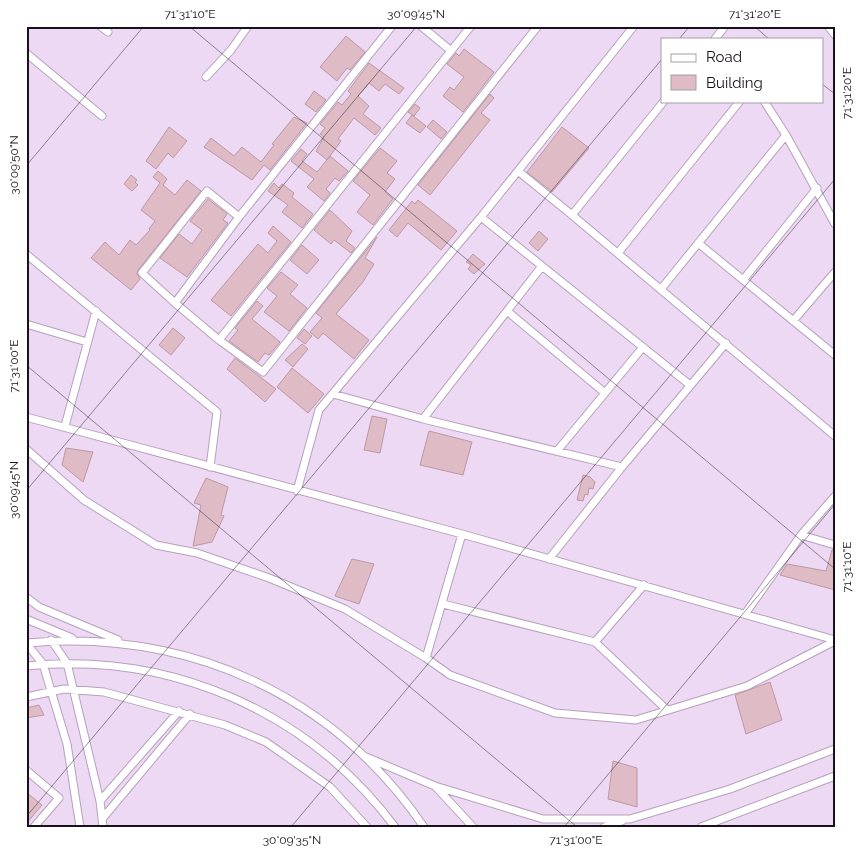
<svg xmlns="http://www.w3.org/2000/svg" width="861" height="853" font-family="Raleway,sans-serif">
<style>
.building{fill:#dfbbc6;stroke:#bb98a3}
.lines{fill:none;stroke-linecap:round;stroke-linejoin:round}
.minor-casing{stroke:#b5a1bb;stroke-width:9}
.minor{stroke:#fff;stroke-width:7}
.ticks{fill:none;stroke:#19111b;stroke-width:1;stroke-opacity:0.45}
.neatline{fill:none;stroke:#19111b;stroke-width:2}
.ticks-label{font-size:12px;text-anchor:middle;fill:#19111b}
</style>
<rect width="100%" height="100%" fill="#eed9f5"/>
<path class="building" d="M346,36l19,16 -15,18 -3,-2 -10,13 -17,-14z
M464,49l30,23 -31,40 -20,-16 7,-9 4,3 10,-13 -17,-13 9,-11 3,3z
M369,63l35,25 -5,6 -14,-10 -6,7 -10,-8 -11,13 11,10 -6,8 18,14 -6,7 -21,-17 -16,21 3,2 -14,19 -11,-9 8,-14 -4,-3 5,-6 -5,-4 18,-22 4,3 9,-11 -3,-3z
M314,91l12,9 -10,12 -11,-8z
M490,94l4,4 -13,15 9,7 -60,75 -12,-10z
M415,104l5,4 -6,8 -6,-4z
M412,115l14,11 -6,7 -14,-10z
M294,117l13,6 -37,47 -6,-5 -12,15 -48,-33 7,-9 23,18 8,-9 19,15 13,-17 -2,-1z
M433,120l14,12 -6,7 -14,-12z
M169,127l18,14 -14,17 -5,-5 -12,16 -10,-8z
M562,127l27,21 -37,44 -25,-20z
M380,148l17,13 -10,12 8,6 -10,13 8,7 -20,26 -16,-13 13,-17 -17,-14z
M301,149l6,5 -5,7 15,11 13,-16 18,15 -9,10 -4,-3 -9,11 4,4 -6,8 -17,-14 7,-8 -23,-18z
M158,171l9,8 -4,6 12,10 12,-15 14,11 -63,79 -1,4 3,5 -9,11 -40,-32 14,-16 14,13 11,-15 6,5 14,-15 -1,-1 6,-8 -14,-11 19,-27 -7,-6z
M131,175l6,5 -2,2 3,3 -6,6 -8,-7z
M274,183l5,5 3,-4 12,9 -2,4 21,17 -11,14 -20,-16 6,-7 -20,-14z
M208,199l19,15 -4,6 5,3 -41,54 -27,-19 19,-24 13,10 10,-14 -12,-9z
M418,200l39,31 -16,19 -33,-27 -11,14 -8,-7 23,-29 3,3z
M330,210l22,21 -6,10 9,7 -4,5 -17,-13 -3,4 -17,-14z
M273,226l18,16 -60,74 -20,-16 47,-56 10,9 9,-12 -9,-8z
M539,231l9,8 -10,12 -9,-8z
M377,237l-12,21 9,6 -11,18 -27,32 33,26 -15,19 -31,-26 -5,6 -8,-7 12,-14 -6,-5z
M302,245l17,15 -12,14 -17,-14z
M473,254l12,10 -11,10 -6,-5 3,-4 -5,-3z
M281,272l17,13 -8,9 17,14 -18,23 -25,-19 13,-16 -10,-8z
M257,301l6,5 -11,13 28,23 -11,13 -4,-2 -7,9 -29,-21 9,-11 -3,-2z
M173,328l12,10 -14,17 -12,-10z
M304,329l8,7 -7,8 -8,-6z
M302,344l6,5 -15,18 -8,-7z
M235,358l41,31 -11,13 -38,-33z
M292,368l32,26 -16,19 -31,-26z
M372,416l15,3 -7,34 -16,-3z
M429,431l43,11 -9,33 -43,-10z
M66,448l27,4 -10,30 -21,-17z
M583,475l7,2 5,5 -2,7 -4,-1 -1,7 -3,-1 -2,7 -6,-1z
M206,478l22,9 -7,28 3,1 -12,26 -19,4 8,-41 -7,-2z
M832,550h3v40l-55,-15 7,-11 39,7z
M352,559l22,5 -15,40 -24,-8z
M770,682l12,38 -36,14 -11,-39z
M39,705l5,10 -18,3v-10z
M613,761l24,7v39l-29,-8z
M26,792l16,13 -16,19z"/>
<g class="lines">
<defs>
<path id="minor" d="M100,26l8,6
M421,26l29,24
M471,26l-252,314 44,32 275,-346
M828,26l7,9
M715,39l10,-13
M26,53l76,63
M206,77l25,-27 17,-24
M664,101l-92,114 263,221
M764,101l22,34 49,89
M518,171l54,44
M481,217l209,168
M698,243l137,112
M618,253l122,-152
M26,254l191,158 -7,55
M743,280l74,-92
M661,289l125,-154
M175,303l-33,-30 65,-82 32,26
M507,311l98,82
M793,321l42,-49
M26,324l61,18
M219,340l-44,-37 64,-86 153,-191
M333,394l90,25 199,48
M26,417l436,117 373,106
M423,419l119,-153
M65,426l31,-115
M26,449l58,51 72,45 41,8 72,25 76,31 81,49 24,17 105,38 81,7 111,-34 88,-45
M557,451l86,-104
M297,491l22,-81 162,-193 153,-191
M801,535l34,10
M549,559l73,-92 104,-124
M26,597l13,10 79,33
M443,604l152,38 72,68
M745,614l56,-79 34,-39
M26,619l46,19
M51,640l16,23 33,138 3,26
M595,642l49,-57
M26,643c161,-14 306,50 398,184
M26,643l17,21 24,80 13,83
M426,658l36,-124
M26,666c144,-15 282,45 369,161
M26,697l38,-8 40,3 121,33 41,17 64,45 37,40
M366,757l69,29 108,33h87l100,-30 105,-40
M26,770l33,28 -25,29
M435,786l38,41
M100,801l79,-90
M102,819l88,-105
M604,827l18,-6
M701,827l134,-51"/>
</defs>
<use href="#minor" class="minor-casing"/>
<use href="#minor" class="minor"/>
</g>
<path class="ticks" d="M189,26l646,543M754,26l15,13M679,39l11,-13M822,84l13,10M26,166l118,-140M26,365l551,462M26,491l391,-465M26,817l636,-758M291,827l544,-648M564,827l271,-323"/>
<rect width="861" height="853" fill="none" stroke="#ffffff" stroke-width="55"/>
<rect x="661" y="38" width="162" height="65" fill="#ffffff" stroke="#a3a0a4"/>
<rect x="671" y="54" width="25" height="8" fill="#ffffff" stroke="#a3a0a4"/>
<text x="706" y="62" font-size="15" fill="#19111b">Road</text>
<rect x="671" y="75" width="25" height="15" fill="#dfbbc6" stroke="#a3a0a4"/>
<text x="706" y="88" font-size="15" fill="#19111b">Building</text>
<rect x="28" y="28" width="806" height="798" class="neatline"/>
<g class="ticks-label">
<text x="190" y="18">71°31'10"E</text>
<text x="416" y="18">30°09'45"N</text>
<text x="755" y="18">71°31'20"E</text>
<text transform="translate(847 93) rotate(-90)" y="4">71°31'20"E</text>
<text transform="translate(14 165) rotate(-90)" y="4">30°09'50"N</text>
<text transform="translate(14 366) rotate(-90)" y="4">71°31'00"E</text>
<text transform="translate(14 490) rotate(-90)" y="4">30°09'45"N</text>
<text transform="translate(847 567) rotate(-90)" y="4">71°31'10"E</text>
<text x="292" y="844">30°09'35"N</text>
<text x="576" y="844">71°31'00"E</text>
</g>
</svg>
